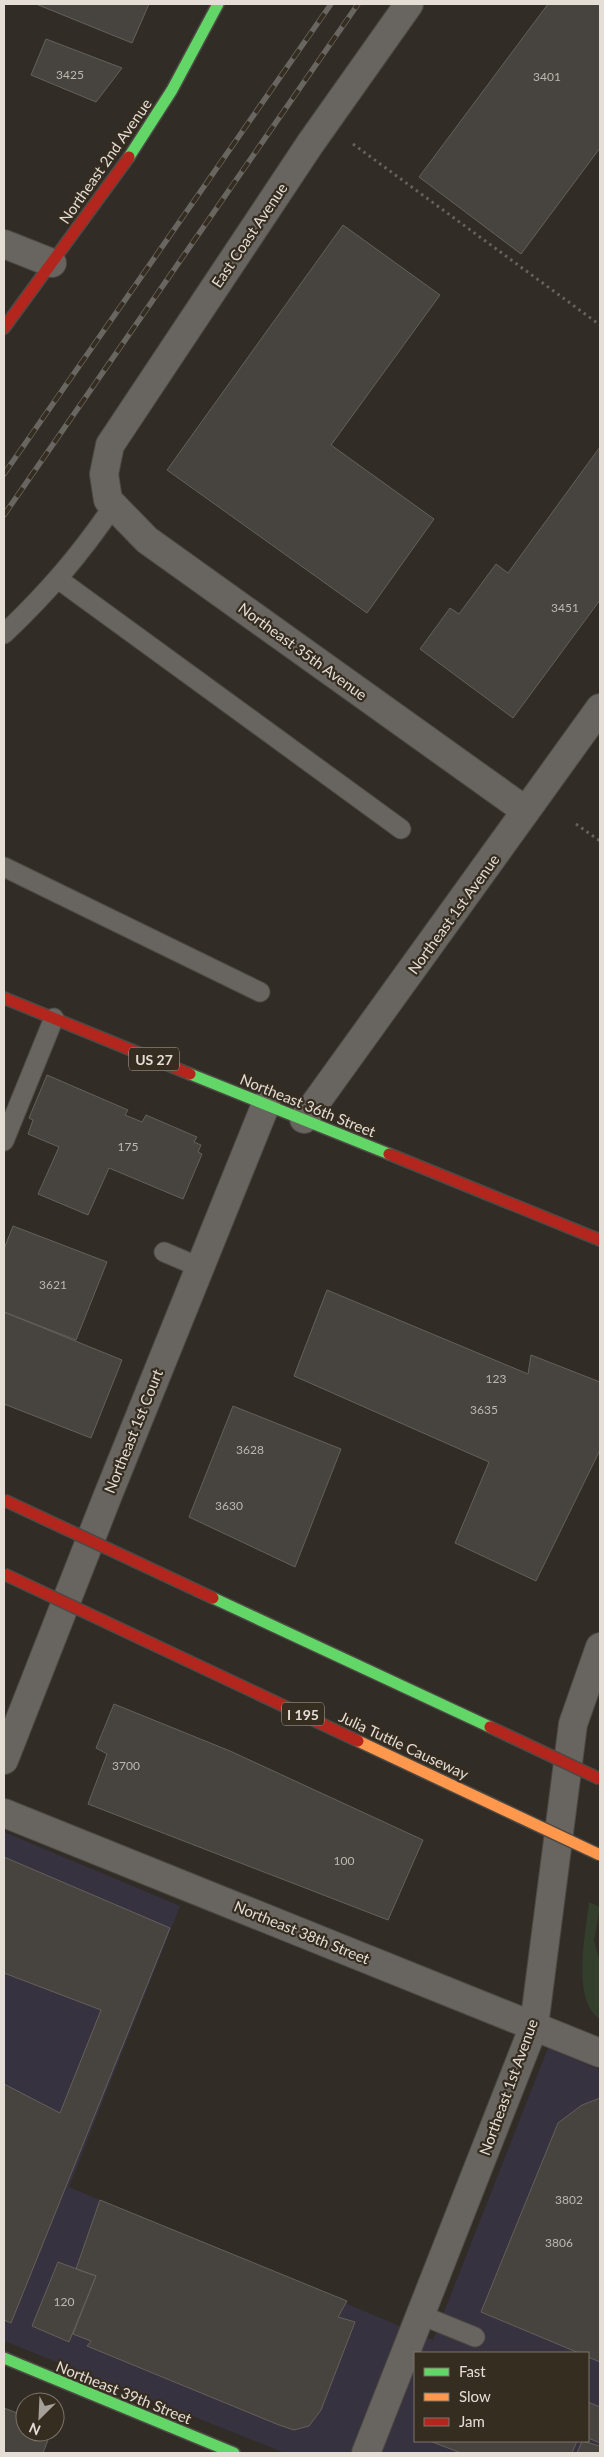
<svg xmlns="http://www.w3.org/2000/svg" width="604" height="2457" font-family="Lato,sans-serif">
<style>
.commercial{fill:#363240;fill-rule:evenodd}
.green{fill:#343e2d}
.building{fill:#47433e;stroke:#64605b}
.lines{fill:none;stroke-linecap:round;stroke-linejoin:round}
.lane-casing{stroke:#4d4944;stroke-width:21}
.street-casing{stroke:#4d4944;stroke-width:30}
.fast-casing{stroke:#4d4944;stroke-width:14}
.jam-casing{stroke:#4d4944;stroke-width:14}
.path{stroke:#66625d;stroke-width:3;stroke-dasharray:2.5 4;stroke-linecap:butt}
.lane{stroke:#68645f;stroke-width:19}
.street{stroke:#68645f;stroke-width:28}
.fast{stroke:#63d668;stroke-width:11}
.jam{stroke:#b3261e;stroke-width:11}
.rail-casing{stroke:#696662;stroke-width:5.5}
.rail{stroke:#362d21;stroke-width:4;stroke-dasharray:11;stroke-linecap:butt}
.fast-bridge-casing{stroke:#4d4944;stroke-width:14;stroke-linecap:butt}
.slow-bridge-casing{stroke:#4d4944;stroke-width:14;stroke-linecap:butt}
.jam-bridge-casing{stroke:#4d4944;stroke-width:14;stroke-linecap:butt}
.fast-bridge{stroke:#63d668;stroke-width:11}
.slow-bridge{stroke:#ff974d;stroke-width:11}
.jam-bridge{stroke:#b3261e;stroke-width:11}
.labels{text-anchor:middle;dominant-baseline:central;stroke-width:4.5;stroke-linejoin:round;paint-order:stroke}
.number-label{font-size:12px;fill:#bdb7b1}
.shield{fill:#362d21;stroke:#b0a9a0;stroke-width:1}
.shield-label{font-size:14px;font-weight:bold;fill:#e4ded7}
.street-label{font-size:15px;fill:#e4ded7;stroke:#362d21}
</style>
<rect width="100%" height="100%" fill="#312c26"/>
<path class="commercial" d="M4,1832l176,74 -111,281 364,153 115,-292 52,22v383h-315l-281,-112zM415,2353h173v88h-173z"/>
<path class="green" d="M589,1902l11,5 -6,34 6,21v57c-29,-19 -14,-87 -11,-117z"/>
<path class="building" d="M36,4h113l-17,39z
M548,4h52v144l-79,106 -102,-77z
M46,39l76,29 -26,34 -65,-27z
M343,225l97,70 -109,150 103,74 -67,94 -200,-143z
M600,447v153l-87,118 -93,-69 30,-41 9,6 37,-50 12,9z
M47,1075l81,35 -3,5 17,7 4,-7 51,22 -3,5 7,3 -3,7 4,2 -19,45 -74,-31 -21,47 -50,-21 21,-47 -31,-13 5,-14 -4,-2z
M13,1226l94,36 -31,78 -72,-28v-63z
M327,1290l201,84 3,-19 69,27v68l-64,131 -81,-38 34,-81 -195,-86z
M4,1312l118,48 -31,78 -87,-34z
M233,1406l108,43 -46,118 -106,-50z
M114,1704l116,47 193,89 -35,80 -300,-116 19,-50 -11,-6z
M4,1857l166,71 -159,395 -7,-3v-236l56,29 41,-103 -97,-37z
M600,2098v264l-12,-5v-4h-9l-98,-41 77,-189 24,-18z
M100,2200l247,101 -9,16 17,5 -34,88 -12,16 -15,4 -15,-5 -192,-79 4,-5 -18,-7 23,-58 -20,-7z
M58,2262l38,14 -27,66 -37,-16z
M588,2402l12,5v36l-12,-5z
M4,2408l21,8v16h26l-8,21h-39z
M430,2441h147l-5,12h-111z
M582,2441l18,5v7h-23z"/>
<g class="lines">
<defs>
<path id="lane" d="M58,579l343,250
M4,634c44,-42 76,-79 110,-129
M4,867l256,125
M4,1141l50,-123
M164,1252l35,15
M421,2315l54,22"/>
<path id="street" d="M409,4l-99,140 -200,301 -6,29 4,26 39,40 379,271
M4,244l48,19
M304,1119l296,-411
M4,1760l104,-265 158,-391
M4,1813l596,240
M366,2453l168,-427 39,-302 27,-77"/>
<path id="fast" d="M129,157l43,-67 46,-86
M190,1074l199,80
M4,2358l230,95"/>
<path id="jam" d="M4,328l125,-171
M4,998l186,76
M389,1154l211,86"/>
</defs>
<use href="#lane" class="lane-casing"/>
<use href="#street" class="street-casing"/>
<use href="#fast" class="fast-casing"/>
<use href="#jam" class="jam-casing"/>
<path class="path" d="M353,144l247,181
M576,824l24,17"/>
<use href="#lane" class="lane"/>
<use href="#street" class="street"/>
<use href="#fast" class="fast"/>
<use href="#jam" class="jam"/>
<defs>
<path id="rail" d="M4,474l327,-470
M4,515l354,-511"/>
</defs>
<use href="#rail" class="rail-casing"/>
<use href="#rail" class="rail"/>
<defs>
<path id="fast-bridge" d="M213,1598l277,129"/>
<path id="slow-bridge" d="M358,1741l242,114"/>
<path id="jam-bridge" d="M4,1500l209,98
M4,1574l354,167
M490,1727l110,52"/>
</defs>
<use href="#fast-bridge" class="fast-bridge-casing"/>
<use href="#slow-bridge" class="slow-bridge-casing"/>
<use href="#jam-bridge" class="jam-bridge-casing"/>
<use href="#fast-bridge" class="fast-bridge"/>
<use href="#slow-bridge" class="slow-bridge"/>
<use href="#jam-bridge" class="jam-bridge"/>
</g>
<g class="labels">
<g class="number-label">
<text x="70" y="74">3425</text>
<text x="547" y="76">3401</text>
<text x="565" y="607">3451</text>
<text x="128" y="1146">175</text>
<text x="53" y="1284">3621</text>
<text x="496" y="1378">123</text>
<text x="484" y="1409">3635</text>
<text x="250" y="1449">3628</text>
<text x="229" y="1505">3630</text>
<text x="126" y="1765">3700</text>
<text x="344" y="1860">100</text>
<text x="569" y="2199">3802</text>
<text x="559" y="2242">3806</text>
<text x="64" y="2301">120</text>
</g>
<g class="shield">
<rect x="129" y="1047.5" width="50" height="23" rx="4"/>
<rect x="282" y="1702.5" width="42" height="23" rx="4"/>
</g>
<g class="shield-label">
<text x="154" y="1059">US 27</text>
<text x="303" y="1714">I 195</text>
</g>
<g class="street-label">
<text transform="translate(105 161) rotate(-55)">Northeast 2nd Avenue</text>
<text transform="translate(249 235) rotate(-56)">East Coast Avenue</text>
<text transform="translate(303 651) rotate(36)">Northeast 35th Avenue</text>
<text transform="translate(453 914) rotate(-54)">Northeast 1st Avenue</text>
<text transform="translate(308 1105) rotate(22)">Northeast 36th Street</text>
<text transform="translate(133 1431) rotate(-68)">Northeast 1st Court</text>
<text transform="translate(404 1745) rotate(25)">Julia Tuttle Causeway</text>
<text transform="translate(302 1932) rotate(22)">Northeast 38th Street</text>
<text transform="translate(508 2087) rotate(-70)">Northeast 1st Avenue</text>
<text transform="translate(124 2392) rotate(22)">Northeast 39th Street</text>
</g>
</g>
<rect width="604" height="2457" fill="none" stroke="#e4ded7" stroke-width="10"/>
<rect x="414" y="2352" width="175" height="90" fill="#362d21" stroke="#7c746a"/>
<rect x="424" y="2368" width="25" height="8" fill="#63d668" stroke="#7c746a"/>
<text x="459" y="2377" font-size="15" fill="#e4ded7">Fast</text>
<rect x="424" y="2393" width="25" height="8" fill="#ff974d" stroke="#7c746a"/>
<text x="459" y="2402" font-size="15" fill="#e4ded7">Slow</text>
<rect x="424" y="2418" width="25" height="8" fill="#b3261e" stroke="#7c746a"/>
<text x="459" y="2427" font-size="15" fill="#e4ded7">Jam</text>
<g transform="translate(40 2417) rotate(204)"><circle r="24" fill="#362d21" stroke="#7c746a"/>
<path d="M0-4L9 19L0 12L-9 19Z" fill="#a5a099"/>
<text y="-8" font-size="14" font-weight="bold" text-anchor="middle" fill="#e4ded7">N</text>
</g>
</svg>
